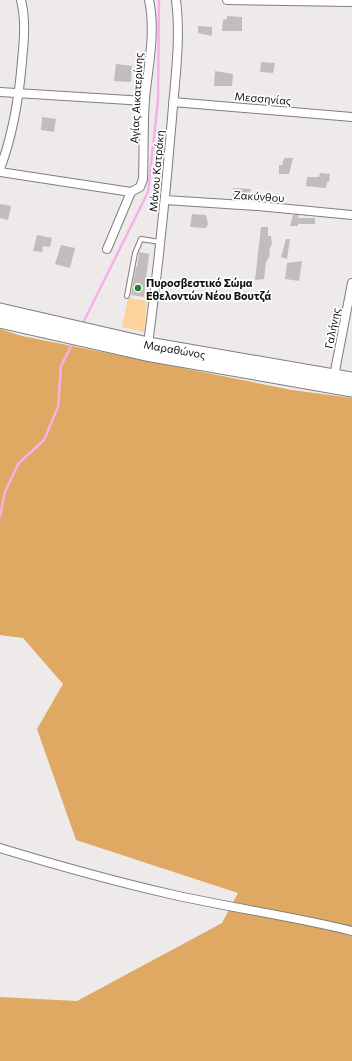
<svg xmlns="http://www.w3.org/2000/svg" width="352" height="1061" font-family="Commissioner,sans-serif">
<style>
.green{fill:#fdd29d}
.forest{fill:#dfa963}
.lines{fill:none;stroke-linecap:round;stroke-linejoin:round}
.stream{stroke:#f6b0e9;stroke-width:2.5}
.building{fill:#c1bdbc}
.lane-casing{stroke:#817e7d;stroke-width:6}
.street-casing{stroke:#817e7d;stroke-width:10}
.primary-casing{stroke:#817e7d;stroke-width:15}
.lane{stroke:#fff;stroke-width:4}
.street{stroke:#fff;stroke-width:8}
.primary{stroke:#fff;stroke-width:13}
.poi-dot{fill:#238234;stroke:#fff;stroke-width:1.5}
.labels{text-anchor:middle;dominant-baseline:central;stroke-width:3.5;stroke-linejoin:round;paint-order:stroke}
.street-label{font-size:11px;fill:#121111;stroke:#fff}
.poi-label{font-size:11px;font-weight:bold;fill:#121111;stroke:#fff;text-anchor:start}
</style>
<rect width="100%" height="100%" fill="#eeeae9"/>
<path class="green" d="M128,298l19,3 -3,31 -22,-5z"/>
<path class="forest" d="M0,329l22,7 270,54 60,8v663h-352v-64l77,4 145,-78 16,-30 -162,-53 -39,-111 26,-45 -40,-46 -23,-3z"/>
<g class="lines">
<path class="stream" d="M82,325l66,-133 10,-92 1,-100
M0,516l5,-24 13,-28 26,-24 14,-33 3,-41 12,-24"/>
</g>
<path class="building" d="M227,16l15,1v14h-20l1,-11 4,-1z
M198,26l14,1v9l-14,-3z
M261,62l14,1 -2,10 -13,-1z
M116,64l16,2 -1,16 -17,-1z
M215,71l18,3 -1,12h-18z
M42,117l14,2 -2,13 -13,-2z
M284,158h9l-4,16h-10v-9h3z
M320,173l10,1 -1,8h-2l-1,6 -20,-2 1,-9h12z
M233,188l18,1 -2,9 -16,-2z
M0,204l11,2 -3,14 -8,-2z
M192,214l14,1 2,9 -2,4 -16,-1z
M293,215h6l-1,3h17v6h-17v2h-8z
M261,227h7v9h3l1,8 -3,6 1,5 -4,7 -2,17 -9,1z
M37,235l15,3 -2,9 -7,-1 -1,6 -9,-1z
M286,239h4l-3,20 -6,-2z
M61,245l14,3 -5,20 -15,-4z
M139,252l10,2 -5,43 -13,-2 5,-28h1z
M302,261l-3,20 -14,-2 2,-16z"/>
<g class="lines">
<defs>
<path id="lane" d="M127,296l8,-43 6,-14 19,3"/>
<path id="street" d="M227,0l125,2
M0,92l145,9
M173,102l179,15
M0,169c13,-35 19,-70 22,-108 2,-20 4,-41 -1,-61
M0,172l131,20
M131,192l9,-5 3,-8c1,-26 0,-54 2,-80 3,-32 11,-67 4,-99
M165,200l93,6 94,9
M107,249l24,-57
M148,344c10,-75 18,-151 24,-226 3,-39 9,-79 4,-118
M334,376l18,-93
M0,848c56,17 113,33 170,46 61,14 122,22 182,37"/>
<g id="primary">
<path id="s1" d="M0,310l148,34 204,35"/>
<path d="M0,321l146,33 206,36"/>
</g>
</defs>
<use href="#lane" class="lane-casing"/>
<use href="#street" class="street-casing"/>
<use href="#primary" class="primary-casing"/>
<use href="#lane" class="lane"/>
<use href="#street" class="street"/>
<use href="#primary" class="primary"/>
</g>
<circle class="poi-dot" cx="138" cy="288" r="4"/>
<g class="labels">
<g class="street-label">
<text transform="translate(136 98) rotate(-87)">Αγίας Αικατερίνης</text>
<text transform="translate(263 98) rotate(5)">Μεσσηνίας</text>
<text transform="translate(156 171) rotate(-85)">Μάνου Κατράκη</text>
<text transform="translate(259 196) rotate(4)">Ζακύνθου</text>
<text transform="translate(332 328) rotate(-79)">Γαλήνης</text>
<text stroke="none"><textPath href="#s1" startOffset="179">Μαραθώνος</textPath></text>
</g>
<g class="poi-label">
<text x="146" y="282">Πυροσβεστικό Σώμα<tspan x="146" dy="13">Εθελοντών Νέου Βουτζά</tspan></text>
</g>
</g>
</svg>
